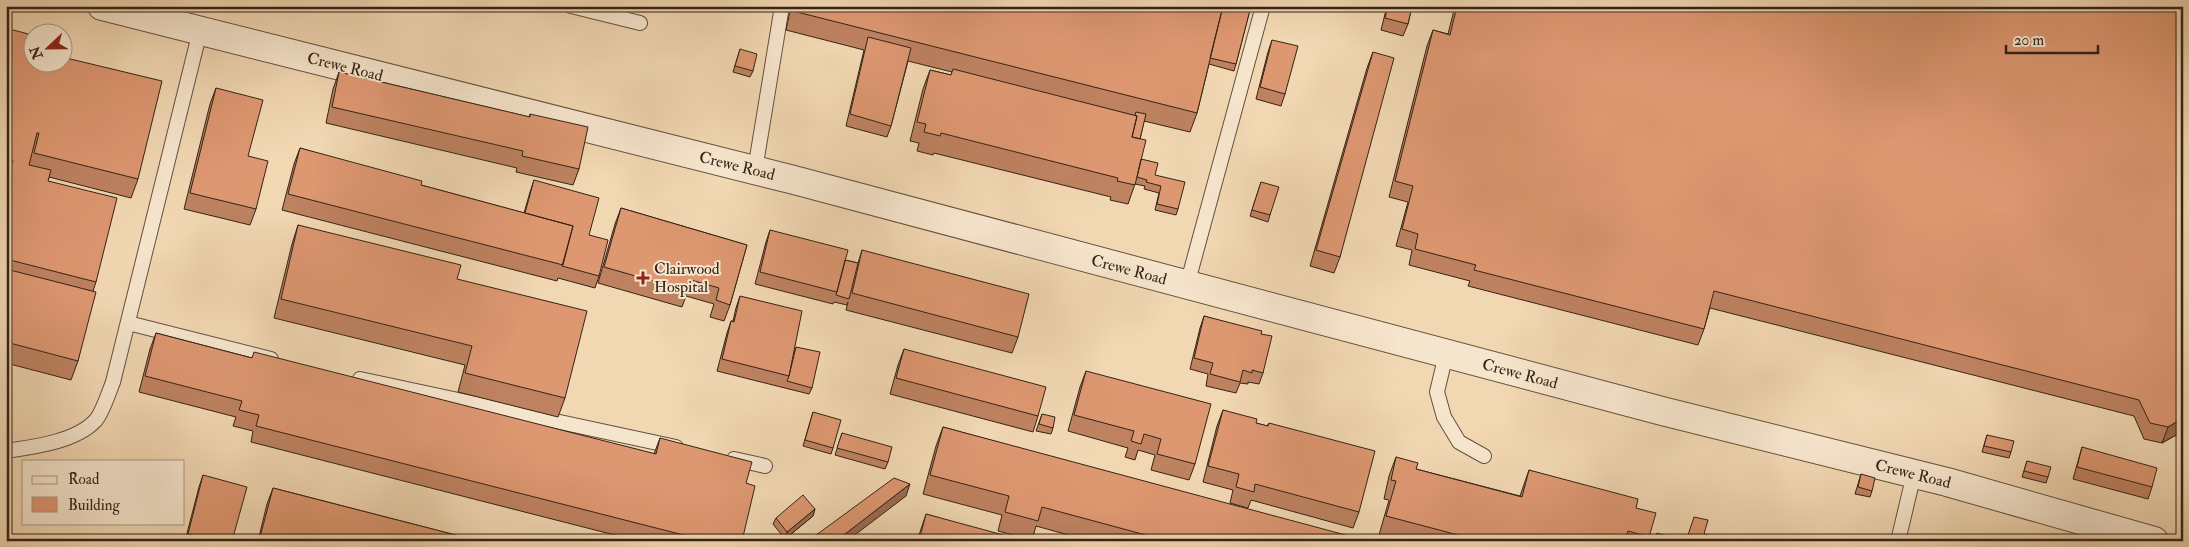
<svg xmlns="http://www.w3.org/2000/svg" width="2189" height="547" font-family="'IM FELL Double Pica',serif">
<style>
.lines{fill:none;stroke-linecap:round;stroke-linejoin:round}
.service-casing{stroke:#63503d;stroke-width:16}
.minor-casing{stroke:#63503d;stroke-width:30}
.service{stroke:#f6e5cd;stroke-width:14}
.minor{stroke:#f6e5cd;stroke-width:28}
.wall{fill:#be8261;stroke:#342316}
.shaded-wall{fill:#9b6a4f;stroke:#342316}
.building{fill:#dd9771;stroke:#342316}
.poi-dot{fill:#8f2418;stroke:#f6e5cd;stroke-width:2}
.labels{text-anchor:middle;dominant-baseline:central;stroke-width:4;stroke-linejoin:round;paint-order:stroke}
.street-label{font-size:16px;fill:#342316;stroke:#f6e5cd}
.poi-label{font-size:16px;fill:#342316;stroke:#f6e5cd;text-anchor:start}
</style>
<rect width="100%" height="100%" fill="#f1d7b2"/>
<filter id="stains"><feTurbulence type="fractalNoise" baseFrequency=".004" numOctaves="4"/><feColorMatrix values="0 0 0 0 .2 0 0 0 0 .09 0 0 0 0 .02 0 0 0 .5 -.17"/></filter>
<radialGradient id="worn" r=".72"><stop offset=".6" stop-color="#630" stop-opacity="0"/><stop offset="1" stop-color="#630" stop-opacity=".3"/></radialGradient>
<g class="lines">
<defs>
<path id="service" d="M571,6l69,17
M755,170l27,-164
M1187,285l76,-279
M128,323l143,36
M1446,354l-9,38 7,25 15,25 25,14
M360,379l316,68
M6,451c27,-4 69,-9 89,-30 7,-7 14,-29 18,-39l87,-351
M734,459l31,7
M1898,541l16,-67"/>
<path id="minor" d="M102,6l692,174 868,231 285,71 207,59"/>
</defs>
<use href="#service" class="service-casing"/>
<use href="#minor" class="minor-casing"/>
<use href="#service" class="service"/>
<use href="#minor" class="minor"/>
</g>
<path class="wall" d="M791,6h460l-15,58 -2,7 -25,-7 -12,49 -7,19 -46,-11 -4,18 1,20 14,16 23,34 -2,6 -21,-5 4,-17 -15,-4 1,-3 -10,-2 -7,20 -18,-4 1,-3 -177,-44 -1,2 -16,-4 2,-8 -9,-2 13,-52 7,-19 21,5 1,-3 -44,-11 -17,65 -4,11 -41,-11 18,-76 -78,-20z
M1387,6h25l-4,18 -5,12 -22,-6z
M1455,6h728v425l-21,12 -18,-4 -10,-23 -424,-108 -6,21 -6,16 -230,-59 2,-5 -61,-16 3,-15 -16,-4 12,-44 -19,-5 38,-151 6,-16 15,4z
M6,28l26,34 106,117 -7,19 -82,-21 -1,4 48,101 -3,9 -15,70 -7,19 -65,-17z
M1272,40l13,54 -4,12 -25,-7 12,-47z
M740,49l13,22 -3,6 -17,-5z
M1373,52l-33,205 -6,16 -24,-7 57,-198z
M339,72l190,45 1,-3 49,55 -6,16 -57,-13 1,-4 -191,-45 7,-34z
M216,88l32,68 8,53 -6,16 -66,-16 26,-105z
M300,148l121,37 103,28 6,-21 4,-12 55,55 10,41 -4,12 -37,-10 -1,3 -275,-71 12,-46z
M1261,182l9,33 -2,7 -18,-6z
M621,208l126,37 -17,60 -6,16 -14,-4 4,-13 -28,-8 -4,11 -84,-24 17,-59z
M298,225l159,54 108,119 -7,19 -100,-25 7,-27 -191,-47 18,-74z
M770,230l75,30 13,3 4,-13 156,87 -6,16 -166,-43 2,-8 -1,3 -13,-3 -1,2 -78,-20 11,-42z
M740,296l54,54 18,38 -3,6 -92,-23 10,-38 4,-12h2l3,-13z
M1204,316l57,18 2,39 -4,11 -11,-2v2l-8,-1 -4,10 -30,-7 2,-12 -18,-5 10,-41z
M156,333l96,25 402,96 6,-16 86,45 -4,58h-104l-387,-99 2,-11 -20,-5 3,-9 -97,-25 11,-43z
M904,349l134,67 -5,16 -143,-38 8,-29z
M1086,371l109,93 -6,16 -38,-10 4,-15 -17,-5 -3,10 -10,-3 3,-9 -60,-17 12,-44z
M1223,410l33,13 11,3 2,-3 90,89 -6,16 -102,-28 -3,8 -18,-5 3,-13 -30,-8 14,-56z
M813,412l20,36 -2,6 -28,-8z
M1042,414l11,14 -2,6 -15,-3z
M943,427l409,114h-262l-54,-15 -4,14 -34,-9 4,-16 -79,-21 13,-48z
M842,433l46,29 -3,7 -50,-14z
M1987,435l24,17 -2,6 -27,-6z
M2082,447l70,40 -4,12 -75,-20z
M1396,457l20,12 104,27 9,-26 107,38 13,29 -1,4h-246l-23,-6 10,-35 -5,-1 5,-23z
M2027,461l21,16 -2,6 -24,-6z
M1861,474l11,17 -2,6 -15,-3z
M203,475l29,66h-47l14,-54z
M273,488l206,53h-221l9,-37z
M815,509l-2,7 -28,23 -12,-15 3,-6z
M926,514l91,27h-100z"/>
<path class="shaded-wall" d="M2183,418v13l-21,12 6,-16z
M910,484l-4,12 -59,45h-11z
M815,509l-2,7 -28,23 2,-7z"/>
<path class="building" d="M794,6h429l-26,107 -404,-102z
M1223,6h28l-15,58 -26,-6z
M1388,6h24l-4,18 -23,-6z
M1457,6h726v412l-15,9 -18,-4 -11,-23 -425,-109 -10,38 -230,-59 2,-5 -61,-16 3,-15 -16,-5 11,-43 -18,-5 38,-151 17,5z
M6,28l26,7v27h30v-5l100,24 -24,98 -104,-26 5,-20h-2l-8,32 22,5 -3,11 69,17 -21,84 -90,-23v-88l4,1 3,-12 -7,-2z
M868,37l43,11 -20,78 -41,-12z
M1272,40l26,6 -13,48 -25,-7z
M740,49l17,5 -4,17 -18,-5z
M1373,52l21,6 -54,199 -24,-7z
M953,69l184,47 -5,21 14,3 -11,45 -18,-4 1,-3 -177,-45 -1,3 -16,-4 2,-8 -9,-2 13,-52 21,5z
M339,72l191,45v-3l58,13 -9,42 -57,-13 1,-5 -191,-44z
M216,88l47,12 -15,56 20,5 -12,48 -66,-16z
M1136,112l10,2 -6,25 -8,-2 5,-21 -2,-1z
M300,148l122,33 -1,4 152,41 -10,39 -275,-71z
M1141,159l17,4 -3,12 30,7 -7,27 -21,-5 4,-18 -15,-4 1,-2 -10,-3z
M534,180l65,18 -10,37 19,5 -9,36 -37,-10 11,-40 -48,-13z
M1261,182l18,5 -9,28 -18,-5z
M621,208l126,37 -17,60 -14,-5 3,-12 -28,-8 -3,11 -84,-24z
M298,225l163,40 -4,14 130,32 -22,87 -100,-25 7,-27 -191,-47z
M770,230l78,20 -11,42 -77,-20z
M862,250l167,44 -11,43 -166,-44z
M845,260l13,3 -9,36 -13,-4z
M6,269l90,23 -18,69 -72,-19z
M740,296l62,15 -13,65 -67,-17 9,-38 3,1z
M1204,316l58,15 -1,3 11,2 -9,37 -11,-3v3l-9,-3 -3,12 -30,-8 3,-11 -19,-5z
M156,333l96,25 2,-6 402,102 4,-16 92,24 -6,21 9,3 -13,55h-35l-451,-115 3,-11 -20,-5 3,-9 -97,-25z
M796,347l24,5 -8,36 -25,-7 2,-5z
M904,349l142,38 -8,29 -142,-38z
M1086,371l125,33 -16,60 -38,-10 4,-15 -17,-5 -3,10 -10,-3 3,-10 -60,-16z
M1223,410l34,9 -1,4 12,3 1,-3 106,28 -16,61 -104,-28 -1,8 -18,-5 3,-13 -31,-8z
M813,412l28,8 -8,28 -28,-8z
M1042,414l13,3 -2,11 -14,-4z
M943,427l410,110 -1,4h-184l-126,-34 -4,14 -33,-9 4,-16 -79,-21z
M842,433l50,14 -4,15 -51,-14z
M1987,435l27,6 -3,11 -27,-6z
M2082,447l75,21 -5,19 -75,-20z
M1396,457l22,6 -2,6 106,28 7,-27 109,29 -2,9 20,5 -7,24 -21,-6 -2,6 15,4h-160l-95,-25 10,-35 -5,-1z
M2027,461l24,6 -3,10 -24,-6z
M1861,474l14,4 -3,13 -14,-4z
M203,475l44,12 -15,54h-18l-26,-7z
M894,478l16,6 -74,57h-28z
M273,488l206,53h-220z
M803,495l12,14 -28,23 -11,-14z
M926,514l92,25 -1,2h-98z
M1694,517l14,3 -4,14 8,2 -1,5h-25z
M1657,533l28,8h-30z"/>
<path class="poi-dot" d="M640.5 270.5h5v5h5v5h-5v5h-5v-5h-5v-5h5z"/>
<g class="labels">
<g class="street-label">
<text transform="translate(345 67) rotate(14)">Crewe Road</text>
<text transform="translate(737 166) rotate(14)">Crewe Road</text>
<text transform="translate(1129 270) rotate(15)">Crewe Road</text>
<text transform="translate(1520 374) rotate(15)">Crewe Road</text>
<text transform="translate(1913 474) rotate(14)">Crewe Road</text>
</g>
<g class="poi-label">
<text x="654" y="269">Clairwood<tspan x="654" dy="18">Hospital</tspan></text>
</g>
</g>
<rect width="2189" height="547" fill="none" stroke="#f1d7b2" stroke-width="25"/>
<rect x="8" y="8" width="2174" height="532" fill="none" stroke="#342316" stroke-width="2.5"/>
<rect x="12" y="12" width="2164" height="522" fill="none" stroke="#342316"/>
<rect x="22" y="460" width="162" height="65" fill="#f6e5cd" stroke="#a89784"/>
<rect x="32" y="476" width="25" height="8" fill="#f6e5cd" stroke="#a89784"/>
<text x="68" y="484" font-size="15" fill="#342316">Road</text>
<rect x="32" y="497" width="25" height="15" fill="#dd9771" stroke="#a89784"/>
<text x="68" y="510" font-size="15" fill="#342316">Building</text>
<g transform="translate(48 48) rotate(248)"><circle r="24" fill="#f6e5cd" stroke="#a89784"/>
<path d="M0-4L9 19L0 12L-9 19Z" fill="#8f2418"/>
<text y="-8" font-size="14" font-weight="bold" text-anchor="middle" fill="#342316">N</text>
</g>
<path d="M2006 45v8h92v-8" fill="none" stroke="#342316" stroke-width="2.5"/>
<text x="2014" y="45" font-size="15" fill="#342316" stroke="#f6e5cd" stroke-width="4" paint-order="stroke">20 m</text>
<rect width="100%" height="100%" filter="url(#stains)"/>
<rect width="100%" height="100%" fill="url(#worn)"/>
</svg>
